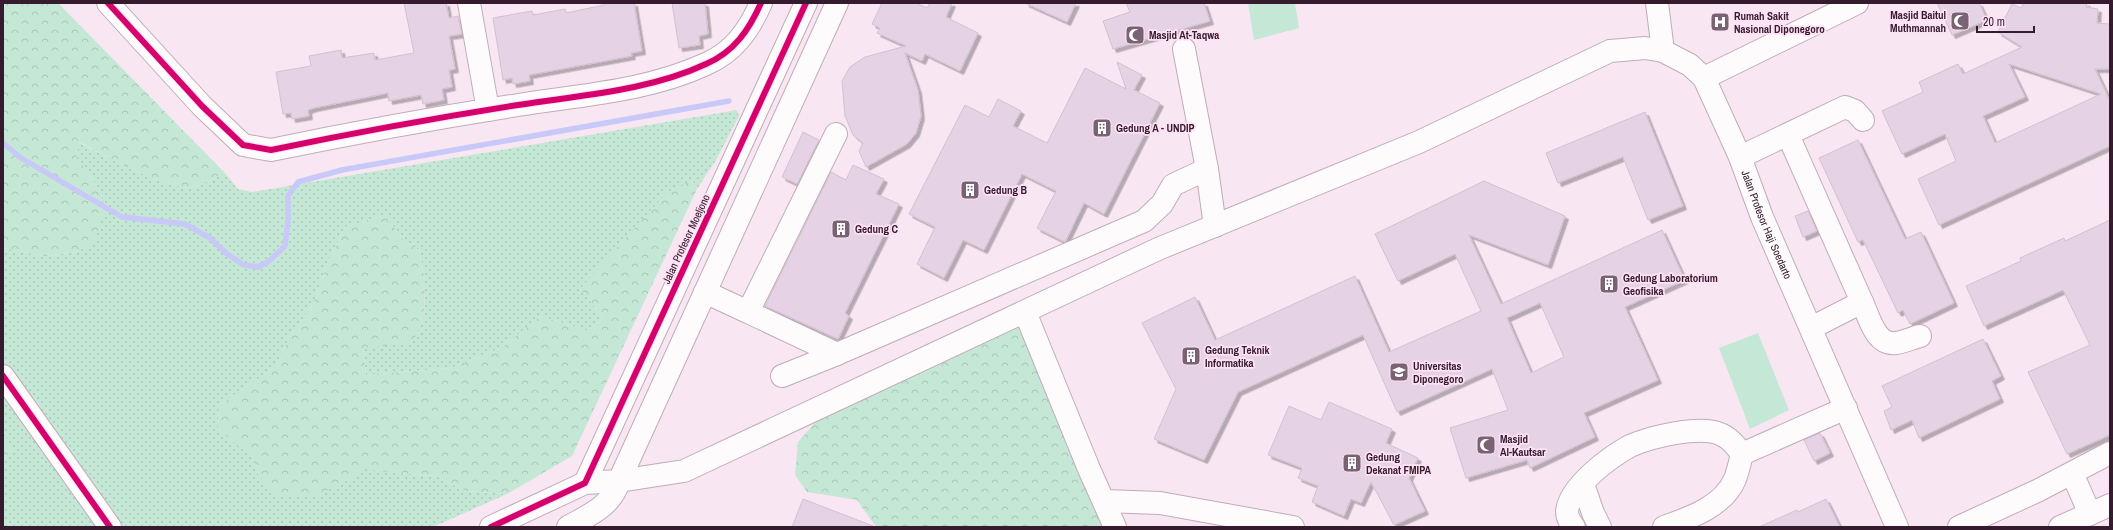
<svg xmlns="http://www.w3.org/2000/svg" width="2113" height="530" font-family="'Archivo Narrow',sans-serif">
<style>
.grass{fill:url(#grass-dots)}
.forest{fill:url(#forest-crowns)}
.pitch{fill:#c4e8d5}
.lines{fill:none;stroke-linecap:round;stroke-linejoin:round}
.stream{stroke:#c8c8f9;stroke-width:5.5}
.building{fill:#e5d2e5;stroke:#d2c0d1;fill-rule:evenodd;filter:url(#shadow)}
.minor-casing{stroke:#c0acb9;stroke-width:24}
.minor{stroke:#fefbfd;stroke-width:22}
.cycleway-casing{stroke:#fee1f4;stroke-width:8}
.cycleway{stroke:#d6006c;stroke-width:6}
.labels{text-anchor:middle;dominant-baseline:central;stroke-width:3.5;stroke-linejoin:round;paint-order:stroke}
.poi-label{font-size:11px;font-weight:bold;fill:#351b2d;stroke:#fee1f4;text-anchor:start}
.street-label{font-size:11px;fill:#351b2d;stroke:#fee1f4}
</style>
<defs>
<pattern id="grass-dots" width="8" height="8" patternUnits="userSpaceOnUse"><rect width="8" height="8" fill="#c4e8d5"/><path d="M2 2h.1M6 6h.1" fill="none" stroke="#a9c6b7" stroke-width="1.8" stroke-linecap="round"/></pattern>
<pattern id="forest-crowns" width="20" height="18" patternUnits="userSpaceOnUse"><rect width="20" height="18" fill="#c4e8d5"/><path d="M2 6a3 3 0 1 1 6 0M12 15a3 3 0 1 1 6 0" fill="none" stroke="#a9c6b7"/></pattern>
<filter id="shadow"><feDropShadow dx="3.5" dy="3.5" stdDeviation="0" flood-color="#0004"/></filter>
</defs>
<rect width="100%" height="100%" fill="#f8e7f2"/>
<path class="grass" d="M737,110l2,6 -23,44 -19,29 -5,-9 -75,69 -37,40 24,29 -16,13 -48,-15 -37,31 -52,21 -85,7 -3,-27 61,-29 1,-38 -6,-33 -14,-6 -20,-27 -40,12 -19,40 -13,37 -25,36 -12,27 -57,38 -1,24 33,27 7,18 89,7 18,-13 32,5 39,3 30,15 41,3 -74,33h-430v-67l8,-9 -8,-21v-182l42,8 33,-4 23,-60 -24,-35 1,-15 49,25 32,14 32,8 34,-16 13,16 14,3z"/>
<path class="forest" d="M3,3h55l167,170 -34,16 -32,-8 -32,-14 -48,-25 -2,15 24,35 4,18 -10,31 -17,11 -33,4 -42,-8z
M693,180l4,9 -125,267 -65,38 -41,-3 -30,-15 -39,-3 -32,-4 -18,12 -29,14 -41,2 -19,-23 -7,-18 -33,-27 1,-24 57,-38 12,-27 25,-36 13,-37 19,-40 40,-12 20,27 14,6 6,33 -1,38 -12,24 -49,5 3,27 85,-7 52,-21 37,-31 48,15 16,-13 -24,-29 87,-97z
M1022,319l86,208h-232l-19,-27 -50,-8 -12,-17 3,-33 30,-34z
M3,430l8,21 -8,9z"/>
<path class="pitch" d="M1248,3h47l4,25 -45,12z
M1758,333l31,77 -39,19 -31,-81z"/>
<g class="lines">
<path class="stream" d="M3,143l18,15 101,59 63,7 25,14 17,16 17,11 14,2 10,-5 17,-16 3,-25v-25l10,-14 44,-12 387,-69"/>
</g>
<path class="building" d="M404,3h42l3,15 9,-2 4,18 -13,2 6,33 -6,1 3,17 -10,2 2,11 -21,4 -2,-9 -32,6 -1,-8 -74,15 -6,2 1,6 -17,3 -1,-6 -8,1 -7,-42 35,-6 -2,-10 32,-6 1,8 32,-5 1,7 39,-7z
M604,3h30l8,48 -11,2 1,3 -103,19 1,6 -17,3 -1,-6 -9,2 -10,-62 39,-7 1,4 32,-6 1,4 38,-8z
M672,3h33l3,31 -9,2 1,9 -21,3z
M882,3h34l11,5 3,-5h22l-6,14 32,16 -18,38 -35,-17 -3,7 -17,-8 13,37 3,26 -5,17 -9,11 -41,23 -7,-16 4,-8 -10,-8 -8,-19 -3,-35 8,-14 15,-10 41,-11 -29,-13 3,-5 -8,-4z
M1025,3h51l-9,19z
M1126,3h78l6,18 -97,28 -10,-28 27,-9z
M1937,3h42l8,17 -35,15z
M2024,3h63l-1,4 12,2 -1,14 13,1v45h-15l15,32v45l-171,79 -21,-46 38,-18 -11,-27 -43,20 -20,-43 41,-19 -4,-10 39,-18 5,10 59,-27 -24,-15 14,-28 9,4zM2009,64l92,30 -106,49 -12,-27 42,-19z
M1117,62l25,13 -8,15 26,13 -56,111 -20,-11 -19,39 -28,-14 19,-37 -34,-17 -38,76 -21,-10 -19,38 -27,-14 18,-37 -26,-13 56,-109 24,12 9,-18 23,12 -8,15 34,17 38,-75 41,21z
M1645,112l38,94 -35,14 -25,-63 -65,26 -12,-30z
M803,132l16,8 -22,44 -15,-7z
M1858,140l47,99 16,-7 33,71 -44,21 -7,-14 -5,3 -35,-73 -5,2 -39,-84z
M853,165l31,14 -8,15 23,10 -54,109 4,3 -11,23 -73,-33 66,-134 15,8z
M1484,181l81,35 -17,49 -79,-30 32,69 161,-74 23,50 -60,27 33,73 -74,33 11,24 -65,31 -3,-8 -61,18 -16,-50 58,-18 -16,-41 -95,43 -34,-77 -125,57 -34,68 -50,-21 22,-50 -34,-66 53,-26 20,43 140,-64 34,76 92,-41 -26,-57 -57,27 -23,-47zM1540,303l24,54 -33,16 -24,-55z
M1808,211l9,20 -14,6 -8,-21z
M2110,220v215l-43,19 -39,-82 62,-27 -27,-55 -79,36 -18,-40 55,-25 -1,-3 44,-20 1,3z
M1983,339l18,37 -9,5 8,18 -81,39 -7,-18 -21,10 -7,-19 8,-4 -10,-21z
M1329,402l63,27 -6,14 32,15 -9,20 16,33 -31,14 -23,-43 -10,21 -10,-4 -7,17 -32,-14 6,-16 -20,-8 4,-10 -34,-13 21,-49 32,14z
M1820,433l10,20 -16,8 -10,-21z
M803,499l70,27 -1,1h-80z
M1826,499l14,28h-81l38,-17 1,2z"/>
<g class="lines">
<defs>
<g id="minor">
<path d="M108,3l94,103 41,39 28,5c82,-17 164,-32 247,-45 63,-10 130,-14 188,-41 28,-12 43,-34 55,-61"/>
<path d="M469,3l19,107"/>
<path d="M1657,3l6,48"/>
<path d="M1184,49l23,120 8,57"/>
<path d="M1704,78l153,-75"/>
<path d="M836,134l-88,178 89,42"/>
<path d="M1788,135l74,167 -51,26"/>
<path d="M1740,157l105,-50 10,4 8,9"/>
<path d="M705,292l43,20"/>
<path d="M1862,302c7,14 13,44 34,41 8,-1 16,-5 24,-7"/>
<path d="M1025,312l64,157 26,58"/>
<path d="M3,376l107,151"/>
<path d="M782,376l55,-22 307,-133 18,-17 11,-19 34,-16"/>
<path d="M2072,473l18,41"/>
<path d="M585,483l221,-480"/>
<path d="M1583,484l10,29 7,14"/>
<path d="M1104,501l56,2 133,24"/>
<path id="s1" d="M491,527l94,-44 34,-2 65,-10 474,-222 261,-107 191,-91 35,-3 18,3 27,14 14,13 36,79 22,60 135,310"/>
<path d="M568,527c21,-12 44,-21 51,-46l218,-478"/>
<path d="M1574,527c-4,-5 -7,-9 -7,-16 3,-25 43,-54 63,-65 20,-9 69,-21 90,-12 10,4 16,12 22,20"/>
<path d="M1664,527c26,-9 60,-21 71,-48 3,-8 5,-17 7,-25l104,-46"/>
<path d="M1959,527l78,-36 73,-38"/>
<path d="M2060,527l50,-22"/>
</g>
</defs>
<use href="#minor" class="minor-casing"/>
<use href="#minor" class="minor"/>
<defs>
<path id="cycleway" d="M108,3l94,103 41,39 28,5c82,-17 164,-32 247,-45 63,-10 130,-14 188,-41 28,-12 43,-34 55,-61
M3,376l107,151
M491,527l94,-44 221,-480"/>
</defs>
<use href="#cycleway" class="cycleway-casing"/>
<use href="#cycleway" class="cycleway"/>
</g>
<defs>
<symbol id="mosque-square" viewBox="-11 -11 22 22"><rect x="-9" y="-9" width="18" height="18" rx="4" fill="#796272" stroke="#fee1f4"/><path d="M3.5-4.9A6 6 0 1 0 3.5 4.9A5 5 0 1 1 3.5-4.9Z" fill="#fff"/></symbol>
<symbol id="hospital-square" viewBox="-11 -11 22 22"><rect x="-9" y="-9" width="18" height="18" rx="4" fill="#796272" stroke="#fee1f4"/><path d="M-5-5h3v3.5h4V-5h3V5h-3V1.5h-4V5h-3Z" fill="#fff"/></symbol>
<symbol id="building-square" viewBox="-11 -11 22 22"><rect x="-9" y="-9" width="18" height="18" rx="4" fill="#796272" stroke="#fee1f4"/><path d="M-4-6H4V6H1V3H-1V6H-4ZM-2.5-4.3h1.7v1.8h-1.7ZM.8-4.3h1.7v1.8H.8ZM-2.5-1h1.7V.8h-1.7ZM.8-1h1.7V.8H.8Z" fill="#fff"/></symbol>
<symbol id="university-square" viewBox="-11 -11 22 22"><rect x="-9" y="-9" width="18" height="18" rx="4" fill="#796272" stroke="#fee1f4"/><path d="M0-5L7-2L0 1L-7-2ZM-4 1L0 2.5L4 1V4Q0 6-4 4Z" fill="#fff"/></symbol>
</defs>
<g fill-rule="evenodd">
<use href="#mosque-square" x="1949" y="10" width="22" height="22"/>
<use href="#hospital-square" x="1709" y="11" width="22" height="22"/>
<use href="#mosque-square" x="1124" y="24" width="22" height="22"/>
<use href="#building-square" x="1091" y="117" width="22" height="22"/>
<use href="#building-square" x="959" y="179" width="22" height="22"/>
<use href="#building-square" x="830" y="218" width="22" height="22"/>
<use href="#building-square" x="1598" y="273" width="22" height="22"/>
<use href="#building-square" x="1180" y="345" width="22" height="22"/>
<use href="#university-square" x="1388" y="361" width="22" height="22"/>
<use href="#mosque-square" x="1475" y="434" width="22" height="22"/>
<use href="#building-square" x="1341" y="452" width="22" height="22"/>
</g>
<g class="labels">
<g class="poi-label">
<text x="1946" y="15" text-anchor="end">Masjid Baitul<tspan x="1946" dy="13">Muthmannah</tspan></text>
<text x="1734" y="16">Rumah Sakit<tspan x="1734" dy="13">Nasional Diponegoro</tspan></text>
<text x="1149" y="35">Masjid At-Taqwa</text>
<text x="1116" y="128">Gedung A - UNDIP</text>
<text x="984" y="190">Gedung B</text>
<text x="855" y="229">Gedung C</text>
<text x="1623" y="278">Gedung Laboratorium<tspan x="1623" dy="13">Geofisika</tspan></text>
<text x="1205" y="350">Gedung Teknik<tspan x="1205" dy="13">Informatika</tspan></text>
<text x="1413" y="366">Universitas<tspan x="1413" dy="13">Diponegoro</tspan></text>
<text x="1500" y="439">Masjid<tspan x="1500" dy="13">Al-Kautsar</tspan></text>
<text x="1366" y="457">Gedung<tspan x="1366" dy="13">Dekanat FMIPA</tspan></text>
</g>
<g class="street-label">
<text stroke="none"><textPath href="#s1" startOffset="1483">Jalan Profesor Haji Soedarto</textPath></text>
<text transform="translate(686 239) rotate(-65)">Jalan Profesor Moeljono</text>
</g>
</g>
<rect width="2113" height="530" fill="none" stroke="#351b2d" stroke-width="8"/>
<path d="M1977 26v6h57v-6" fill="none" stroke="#351b2d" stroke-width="2"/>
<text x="1983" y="26" font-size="12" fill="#351b2d" stroke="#fee1f4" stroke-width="3" paint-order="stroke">20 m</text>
</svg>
